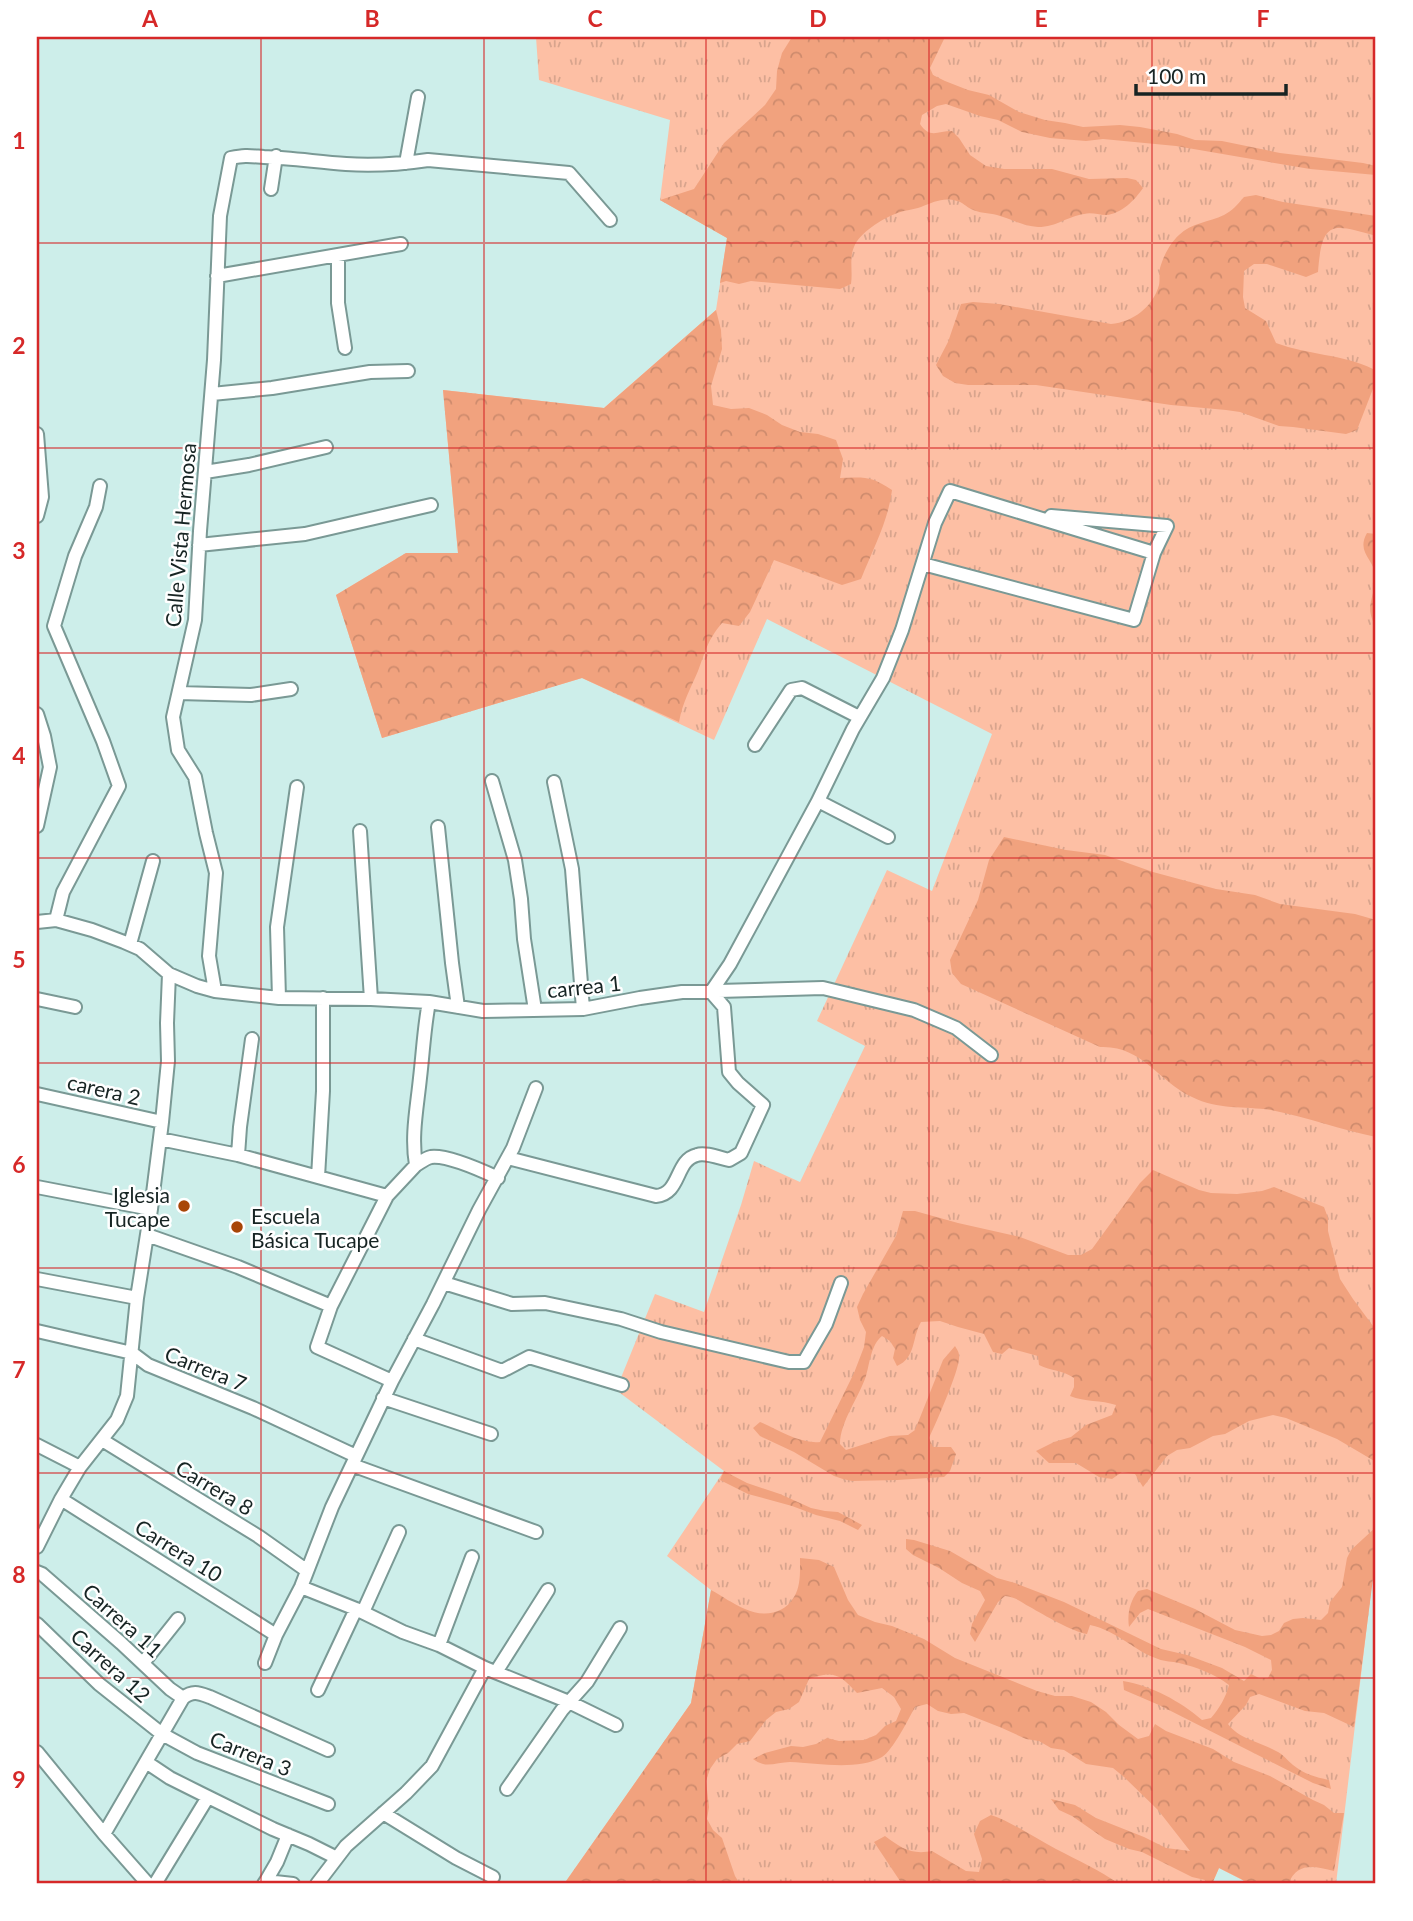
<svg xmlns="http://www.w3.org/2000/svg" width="1413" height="1921" font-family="Lato,sans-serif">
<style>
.grass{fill:url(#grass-tufts)}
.forest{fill:url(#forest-crowns)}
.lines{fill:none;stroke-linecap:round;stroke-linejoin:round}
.minor-casing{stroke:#7a9995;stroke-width:16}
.minor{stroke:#fff;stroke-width:12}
.grid{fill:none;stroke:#d62828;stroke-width:2;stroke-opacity:0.55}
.poi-dot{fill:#a84607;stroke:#fff;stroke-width:2.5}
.labels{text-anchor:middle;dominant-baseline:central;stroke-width:5;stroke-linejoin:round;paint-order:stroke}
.street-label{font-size:21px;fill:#172423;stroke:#fff}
.poi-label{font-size:21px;fill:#172423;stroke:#fff;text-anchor:end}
.neatline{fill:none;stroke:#d62828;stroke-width:2.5}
.grid-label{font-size:23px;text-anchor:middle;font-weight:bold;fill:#d62828}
</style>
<defs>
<pattern id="grass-tufts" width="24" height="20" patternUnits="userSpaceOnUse" patternTransform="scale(1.75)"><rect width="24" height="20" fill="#fdbfa4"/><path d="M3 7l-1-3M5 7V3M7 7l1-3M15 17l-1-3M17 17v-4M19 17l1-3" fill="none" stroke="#d8a48d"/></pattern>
<pattern id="forest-crowns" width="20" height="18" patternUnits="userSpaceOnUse" patternTransform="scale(1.75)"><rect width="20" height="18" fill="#f1a27e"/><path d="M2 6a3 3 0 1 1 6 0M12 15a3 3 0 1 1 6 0" fill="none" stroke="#ce8b6d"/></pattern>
</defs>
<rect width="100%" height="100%" fill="#cdeeea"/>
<path class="grass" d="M536,37h840v1513l-40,334h-86l-31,-16 -7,16h-648l127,-181 20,-113 -44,-34 57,-85 -108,-81 39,-96 49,18 37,-107 13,-44 46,21 65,-136 -48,-25 70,-151 45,21 60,-157 -225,-115 -53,121 -132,-62 -200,60 -46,-143 70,-42h52l-15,-163 161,18 112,-98 11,-72 -67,-38 10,-80 -131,-40z"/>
<path class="forest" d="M792,37h153l-15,31 3,7 12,6 23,9 21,5 30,17 26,8 20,3 18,4 37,-2 20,2 37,7 18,6 27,1 58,12 83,10 13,3v9l-66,-6 -134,-23 -73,-7 -17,2 -36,-3 -28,-6 -24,-12 -18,-4 -34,-12 -9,2 -15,9 -2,9c10,15 17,7 32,7l7,7 11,17 16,11 18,3h48l37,10 38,-1 9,2 7,8c-8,12 -22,26 -37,27 -8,0 -14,-3 -22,-1 -16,2 -27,13 -46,13 -15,-1 -27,-8 -41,-12 -8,-2 -19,-2 -26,-6 -5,-2 -8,-7 -14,-8 -14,-4 -23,1 -36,6 -8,3 -18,3 -26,7 -13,5 -36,19 -41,33 -5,11 -1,24 -3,37l-11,5 -89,-8 -12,3 -13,-3 -6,2 7,-45 -67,-38 34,-11 30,-46 41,-38 11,-16 1,-18 5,-18z
M1256,195l27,7 93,14v20c-45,-13 -54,-16 -58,36l-12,5 -39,-13h-13l-10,7 -1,26 2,11 21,13 10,22c32,12 66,11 97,26l3,12 -19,49 -11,4 -53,-7 -14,-1 -39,-14 -14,-2 -55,-5 -135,-20h-68l-13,-2 -12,-7 -7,-11 12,-23 13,-38 12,-2 26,2 112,20c22,-2 42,-17 48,-39 1,-5 0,-11 1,-17 3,-11 10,-25 19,-33 12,-12 30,-13 45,-20 8,-4 14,-11 20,-18z
M716,310l5,20 1,19 -11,37 2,19 18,4 18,-1 18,7 15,10 18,7 18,2 18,6 7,19 -3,19c25,-1 31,-2 52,12 -4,32 -19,59 -31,89l-19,6 -68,-25 -24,52 -11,14 -17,-3c-15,18 -16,27 -24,48 -8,19 -15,30 -19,51l-97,-44 -200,60 -46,-143 70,-42h52l-15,-163 161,18z
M1367,533l9,1v93c-12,-20 -2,-27 -1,-48 2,-19 -20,-25 -8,-46z
M1004,837l62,13 39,5 48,17 63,17 39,6 25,9 75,10 21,6v217c-35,-7 -69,-20 -105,-27 -27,-4 -53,0 -79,-13 -34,-16 -50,-52 -92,-50l-139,-63 -9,-11 -2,-13 28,-60 11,-40z
M1153,1170l46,20 12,3 26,1 25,-3 12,-4 50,20 4,11v13l12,48 13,20 23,31v132l-39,-23 -51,-21 -13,-3 -24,6 -24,13 -12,2 -23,12 -13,2 -10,6 -24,31 -8,-13 -13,-2 -10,7 -13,-2 -23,-14h-27l-13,-12 18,-9 17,-5 15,-12 26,-10 4,-10c-15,-5 -31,-3 -46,-9l4,-9v-9c-11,-8 -23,-7 -35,-13l-1,-9 -29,-8 -7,6 -9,-2 -9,-18 -26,-7 -18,-6 -19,1c-9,15 -5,36 -24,44l-4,-8 2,-9 -5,-8 -8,-5c-11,9 -12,26 -16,40 -7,21 -26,46 -26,68l6,6 44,-14 18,-1 7,-5 28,-70 12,-14c2,4 4,5 4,10 2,11 -24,69 -30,82l4,9h18l5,7 -6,17 -6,6 -47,3 -45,1 -9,-2 -9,-3 -40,-24 -34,-16 -7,-8 7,-6c19,8 39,22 60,20l34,-69 10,-26 2,-15 -6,-12 -3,-13 6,-13 33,-58 7,-25h12l43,12 62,14 48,18h13l11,-6 48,-66z
M724,1471l23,12 33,11 31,14 14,3 13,1 24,13 -4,5 -18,-9 -24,-6 -24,-9 -44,-12 -28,-14z
M1376,1527v28l-22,172 -30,-14 -19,-2 -46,-17 -9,3 -4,8 -18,19c11,15 32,18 48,27 7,3 11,9 17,14 11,9 22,12 36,15l2,9 -18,-6 -154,-78 -35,-15 -1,-9c29,5 57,20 79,39l9,-2c8,-9 15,-21 18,-33 -14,-11 -33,-18 -50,-22 -7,-2 -14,-1 -21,-4 -24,-8 -40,-28 -68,-34l-3,9c-14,-2 -43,-19 -57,-27 -9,-5 -14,-10 -25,-11l-7,6 -23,40 -5,-8 2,-10 13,-24 -5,-9 -18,-8 -23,-15 -26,-13 -7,-6v-10l8,1 36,11 47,27 18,5 49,19 97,47 26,6 35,13 22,13 7,-7 8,4h9l4,-8 -1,-10 -26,-13 -97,-38 -8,4 -11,14c-2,-13 1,-26 9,-36l9,-2 48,20 40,21 27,6 9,-1 8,-4 5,-8 9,-4 10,-1 18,2 7,-7 2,-11 12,-15 5,-29 4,-8z
M800,1558l19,2 15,7 14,33 10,15 17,7 17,4 32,13 31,19 82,33 18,5h17l19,6 15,10 13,13 19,14 11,-3 6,-12 11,7 47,18 21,13 36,14 43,24 11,5 10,8h10l-10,58c-21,-5 -36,-9 -46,13h-37l-32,-16 -7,16h-3l-4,-4 -13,-3 -50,-25 -13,-3 -24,-10 -33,-23 -13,-6 -8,-11 24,6 21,13 48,19 22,11 24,3 -32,-41 -34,-33 -11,-9 -27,-4 -22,-14 -13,-2 -12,-7 -13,-2 -24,-11 -38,-15 -13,1 -13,-3 -11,-7 -12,3c-7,13 -22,43 -33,50 -25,14 -65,6 -92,5 -9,0 -20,4 -27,2 -4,-1 -7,-3 -10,-5l12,-6 26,-7 12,1 13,-3 11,-6 12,3 25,-1 12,-5 9,-9 11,-5 5,-12 -7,-12 -12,-9 -25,5c-17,-19 -24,-23 -48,-14l-10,23 -10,7 -13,3 -10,8 -16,21 -13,3 -9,9 -11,6 -7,10 -4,12 3,26 -2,12 6,11 9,8 13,38 5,8h-176l127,-181 20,-113c11,6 22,14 34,19 17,8 39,6 49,-12 7,-11 6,-26 6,-39z
M991,1815c23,8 44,23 65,34 21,11 44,21 63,35h-217l-28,-42 11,-6c16,12 26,19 47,15l34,20 13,1 3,-13 -8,-25 6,-13z"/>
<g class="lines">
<defs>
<path id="minor" d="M406,163l12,-66
M271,189l5,-33
M338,255v48l7,45
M217,276l184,-32
M212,394l60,-6 98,-16 38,-1
M37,434l5,63 -5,19
M205,472l44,-7 77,-18
M1051,516l116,10 -13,27
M199,545l106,-11 126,-29
M179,693l72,2 40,-6
M37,714l7,22 6,31 -13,59
M755,745l36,-55 11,-2 57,29
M492,781l23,79 6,39 3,40 11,71
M554,782l18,87 11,140
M818,801l70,36
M438,827l14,136 6,44
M360,831l11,168
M56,920l7,-28 56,-106 -16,-45 -49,-115 21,-70 21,-49 4,-21
M37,922l19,-2 36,10 32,12 16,7 29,25 28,12 18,5 64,7 92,1 58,3 54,9 100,-2 57,-11 42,-6 141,-4 91,22 42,18 35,27
M130,944l23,-83
M215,991l-6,-35 7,-83 -10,-40 -11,-56 -17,-27 -5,-33 22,-97 5,-89 14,-171 6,-144 11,-58c15,-3 18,-2 33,-1 27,1 54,5 82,7 26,2 55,0 82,-4l141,13 41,47
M279,998l-2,-71 20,-140
M323,998v93l-5,86 69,19
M37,999l38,8
M37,1094l125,28
M160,1139l78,16 2,-28 12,-88
M238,1155l80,22
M508,1158l148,38c25,-2 19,-36 41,-41 8,-3 23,3 32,5l12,-7 22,-48 -25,-22 -9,-11 -5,-65 -13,-15 19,-28 88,-163 35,-72 30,-51 19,-48 33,-107 15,-32 204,62 -20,67 -211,-56
M416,1165c5,-3 10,-7 15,-8 16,-2 52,14 67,21
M37,1187l114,22
M147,1235l91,32 93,39
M37,1279l100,19
M444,1283l68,21 33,-1 76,16 40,13 128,30h15l22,-38 15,-41
M37,1331l95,22 16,12 105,43 103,48
M414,1339l88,32 27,-14 93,28
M392,1381l-75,-34 14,-41 56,-110 29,-31c-5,-29 1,-57 4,-87 3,-25 4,-50 9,-76
M383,1398l108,36
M102,1440l156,96 48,34
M37,1445l43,22
M352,1465l184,67
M61,1499l215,136
M37,1547l24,-48 19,-32 37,-47 10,-24 10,-98 14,-89 11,-87 6,-61 -1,-38 2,-49
M37,1572l5,2 79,69 49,46 13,9
M301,1587l55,22 47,23 36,13 46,23 84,34 47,23
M363,1612l36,-80
M37,1624l62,60 63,50 35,19 131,51
M439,1645l33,-88
M143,1663l35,-44
M265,1663l11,-28 25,-48 31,-80 60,-126 41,-77 46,-94 34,-62 23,-60
M496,1672l52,-82
M318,1690l38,-81
M37,1752l67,82 44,50
M146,1762l24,16 30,15 73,36 36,15 28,14
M507,1789l55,-79 25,-28 33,-54
M383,1813l73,45 37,19
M104,1834l79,-136c10,-8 16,-5 27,-1l118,53
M266,1881l11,-19 11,-27
M155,1884l53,-87
M264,1884l2,-3 27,3
M317,1884l29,-38 60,-53 26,-27 53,-98"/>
</defs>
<use href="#minor" class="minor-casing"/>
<use href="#minor" class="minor"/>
</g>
<path class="grid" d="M261,37v1847M484,37v1847M706,37v1847M929,37v1847M1152,37v1847M37,243h1339M37,448h1339M37,653h1339M37,858h1339M37,1063h1339M37,1268h1339M37,1473h1339M37,1678h1339"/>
<g class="poi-dot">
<circle cx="184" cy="1206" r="7"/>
<circle cx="237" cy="1227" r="7"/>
</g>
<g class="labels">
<g class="street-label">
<text transform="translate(180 535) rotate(-85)">Calle Vista Hermosa</text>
<text transform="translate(584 986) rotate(-6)">carrea 1</text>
<text transform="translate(104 1089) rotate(13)">carera 2</text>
<text transform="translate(206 1368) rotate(22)">Carrera 7</text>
<text transform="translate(215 1487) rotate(31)">Carrera 8</text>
<text transform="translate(179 1550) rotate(32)">Carrera 10</text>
<text transform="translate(123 1620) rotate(42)">Carrera 11</text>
<text transform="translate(111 1665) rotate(42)">Carrera 12</text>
<text transform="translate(251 1753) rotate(22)">Carrera 3</text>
</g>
<g class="poi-label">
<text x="170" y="1194">Iglesia<tspan x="170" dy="24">Tucape</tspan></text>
<text x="251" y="1215" text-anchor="start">Escuela<tspan x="251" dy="24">Básica Tucape</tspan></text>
</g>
</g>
<rect width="1413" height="1921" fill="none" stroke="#ffffff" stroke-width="77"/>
<path d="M1136 84v10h150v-10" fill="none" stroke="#172423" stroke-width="3.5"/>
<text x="1147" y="84" font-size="21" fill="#172423" stroke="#ffffff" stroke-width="5" paint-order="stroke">100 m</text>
<rect x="38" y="38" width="1336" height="1844" class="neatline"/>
<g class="grid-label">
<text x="150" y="27">A</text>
<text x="372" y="27">B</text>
<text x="595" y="27">C</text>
<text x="818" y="27">D</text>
<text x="1041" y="27">E</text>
<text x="1263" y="27">F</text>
<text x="19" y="149">1</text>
<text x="19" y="354">2</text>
<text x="19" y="559">3</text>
<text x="19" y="764">4</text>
<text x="19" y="968">5</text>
<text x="19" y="1173">6</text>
<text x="19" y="1378">7</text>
<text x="19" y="1583">8</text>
<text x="19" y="1788">9</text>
</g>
</svg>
